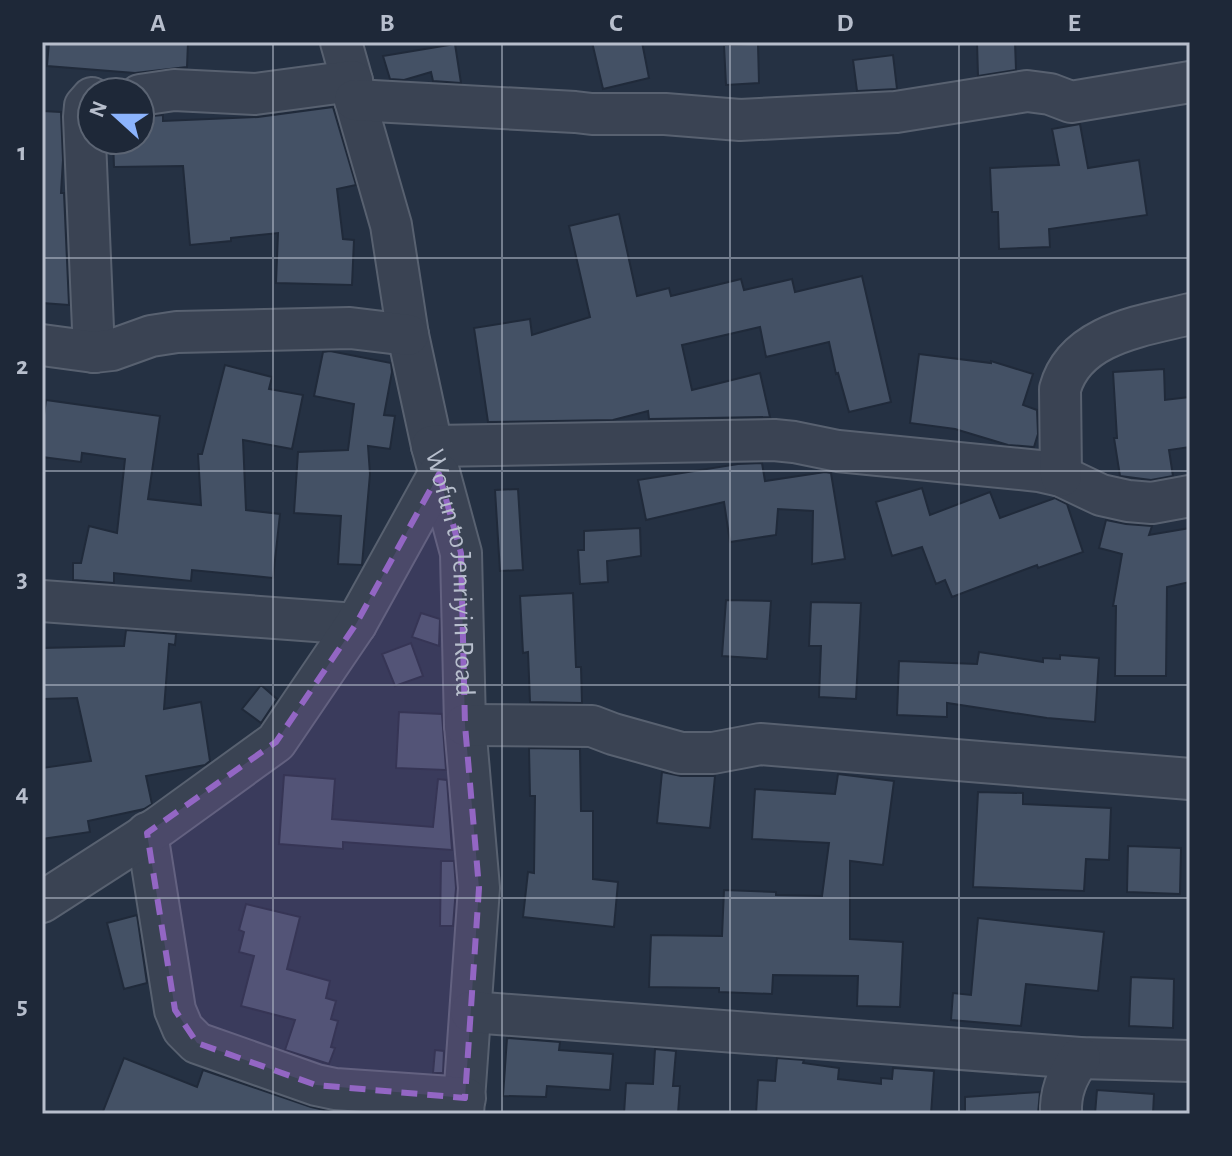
<svg xmlns="http://www.w3.org/2000/svg" width="1232" height="1156" font-family="'Alegreya Sans',sans-serif">
<style>
.building{fill:#445165;stroke:#202a3a;stroke-width:2}
.lines{fill:none;stroke-linecap:round;stroke-linejoin:round}
.minor-casing{stroke:#586170;stroke-width:44}
.minor{stroke:#3a4353;stroke-width:40}
.marked{fill:#9366c4;fill-opacity:0.2;stroke:#9366c4;stroke-width:6;stroke-dasharray:16 10;stroke-linejoin:round}
.grid{fill:none;stroke:#b7becc;stroke-width:2;stroke-opacity:0.55}
.labels{text-anchor:middle;dominant-baseline:central;stroke-width:6;stroke-linejoin:round;paint-order:stroke}
.street-label{font-size:28px;fill:#b7becc;stroke:#1e2838}
.neatline{fill:none;stroke:#b7becc;stroke-width:3}
.grid-label{font-size:26px;text-anchor:middle;font-weight:bold;fill:#b7becc}
</style>
<rect width="100%" height="100%" fill="#253143"/>
<path class="building" d="M49,42h139l-1,25 -52,6 -88,-7z
M592,42h50l7,36 -46,11z
M977,42h38l1,28 -38,6z
M455,44l6,39 -28,-2 -2,-9 -27,8 -14,-1 -7,-23z
M758,44l1,39 -33,2 -2,-40z
M893,55l4,34 -40,2 -4,-31z
M333,107l23,78 -19,4 6,50 11,1 -2,45 -76,-2 2,-50 -47,5v3l-41,4 -7,-79 -69,1 -1,-27h27v-23l23,-2v6l95,-4z
M42,111l19,1 2,48 -2,33h3l5,112 -27,-2z
M1080,124l8,44 51,-8 8,55 -98,14 1,18 -51,2 -1,-37h-6l-2,-44 69,-3 -7,-36z
M619,214l18,82 32,-8 2,8 70,-17 3,11 48,-11 3,13 67,-16 29,126 -42,10 -11,-39 -2,1 -7,-32 -63,15 -6,-30 -78,18 10,45 68,-17 10,44 -121,2 -1,-8 -35,9 -125,2 -14,-94 56,-9 2,16 58,-18 -21,-91z
M330,351l61,12 1,9 -8,43 11,1 -5,33 -22,-3 2,28 -8,91 -24,-1 3,-48 -47,-3 4,-61 50,-2 6,-46 -40,-8 9,-44z
M919,354l72,9v-2l42,13 -10,31 14,5 1,24 -4,13 -26,-2 -53,-16 -45,-6z
M225,365l47,12 -3,12 34,6 -11,54 -49,-9 3,70 34,4 -7,64 -81,-8 -1,11 -77,-8v10l-41,-3v-17h8l8,-37 28,7 8,-74 -43,-6 -1,9 -39,-5v-27l4,-30 114,16 -12,83 53,6 -3,-51h4z
M1164,369l1,31 25,-3v50l-21,3 4,26 -22,4 -31,-4 -6,-38h3l-4,-66z
M762,463l3,18 60,-9 6,1 14,86 -33,5 1,-53 -35,-2 -2,26 -46,7 -6,-40 -78,18 -8,-40 100,-16z
M922,488l8,27 60,-23 10,26 55,-20 12,6 16,48 -45,16 -1,-3 -85,32 -7,-17 -9,4 -14,-37 -30,9 -16,-54z
M518,489l5,81 -23,1 -5,-81z
M1106,520l20,4 26,2 -3,9 41,-7v54l-23,5 -1,89h-51l1,-70h-3l9,-52 -23,-6z
M640,528l1,28 -34,5 1,21 -28,2 -2,-34h6v-19z
M573,593l3,74h5l1,36 -52,-1 -2,-50 -5,1 -3,-57z
M726,600l45,1 -4,58 -45,-3z
M811,602l50,1 -5,96 -37,-2 2,-51h-12z
M421,613l19,6 -1,27 -27,-9z
M126,630l50,4 -1,11 -6,-1 -5,65 37,-7 9,59 -5,4 -59,11 6,28 -8,5 -56,12 2,11 -48,7v-71l49,-7 -14,-63 -35,1v-51l82,-2z
M411,643l12,33 -28,10 -13,-32z
M979,652l64,10v-4l17,1v-4l39,3 -4,64 -48,-4 -100,-15v14l-50,-2 2,-54 78,3z
M261,685l16,14 -16,24 -19,-14z
M399,712l43,2 4,56 -50,-2z
M529,748l51,1 1,62h12v68l25,3 -4,45 -91,-10 5,-45 6,1 1,-77h-5z
M662,772l19,4h34l-5,52 -53,-5z
M838,774l56,7 -11,84 -33,-4v78l53,3 -3,65 -43,-1 1,-30 -85,-1 -1,19 -53,-2v-4l-70,-1 2,-52 71,1 2,-46 52,2v3l46,1 7,-53 -77,-4 3,-50 80,5z
M284,775l51,4 -3,40 101,8 5,-48 9,1 5,70 -109,-8v7l-64,-5z
M978,792l45,1v11l88,4 -2,52 -23,-1 -2,32 -111,-4z
M1128,846l53,2 -1,46 -53,-2z
M441,861h13l2,27 -3,38h-13z
M246,904l54,13 -13,52 43,12 -4,17 10,3 -5,18 7,2 -7,26 4,1 -6,16 -44,-14 10,-30 -54,-14 13,-50 -15,-4 5,-20 -5,-2z
M137,915l10,68 -23,6 -17,-66z
M978,918l126,14 -6,59 -72,-7 -5,42 -70,-6 2,-27 18,2z
M1131,977l43,2 -1,49 -44,-2z
M507,1038l53,4 -1,8 54,4 -3,36 -63,-4 -1,11 -43,-1z
M655,1049l21,2 -3,35h7l-2,28h-54l2,-31 27,1z
M435,1050l9,1 -1,22h-10z
M124,1058l73,29 6,-17 108,37 22,5 30,2h-261z
M777,1058l27,2 -1,3 36,5 -1,11 43,5v-6l11,1 1,-11 41,3 -3,43h-175l2,-34 17,1z
M1097,1090l57,4 -1,20h-58z
M1040,1092l-2,22h-73v-17z"/>
<g class="lines">
<defs>
<g id="minor">
<path id="s1" d="M341,42l11,39 3,19 36,125 17,110 24,111 29,107 4,172 14,163 -16,226"/>
<path d="M140,95l34,-5 81,4 97,-13"/>
<path d="M92,98l-7,8 -1,11 10,235"/>
<path d="M355,100l220,12 17,2h73l75,6 156,-8 131,-21 23,3 21,8 119,-20"/>
<path d="M42,345l52,7 18,-2 39,-14 26,-4 173,-4 58,7"/>
<path d="M432,446l342,-6 20,2 44,9 201,20 22,5 40,19 27,6 24,2 38,-7"/>
<path d="M1061,476l-1,-87c15,-55 82,-63 130,-75"/>
<path d="M42,601l314,23"/>
<path d="M465,725l127,1 21,8 68,19h32l47,-9 430,35"/>
<path d="M147,833l28,177 8,19 14,14 119,42 19,4 130,9"/>
<path d="M42,902l118,-76 116,-84 80,-118 83,-150"/>
<path d="M471,1012l609,46 110,3"/>
<path d="M1061,1114c-1,-22 6,-39 19,-56"/>
</g>
</defs>
<use href="#minor" class="minor-casing"/>
<use href="#minor" class="minor"/>
</g>
<path class="marked" d="M439,474l22,79 4,172 14,163 -14,210 -149,-13 -119,-42 -22,-33 -28,-177 129,-91 80,-118z"/>
<path class="grid" d="M273,42v1072M502,42v1072M730,42v1072M959,42v1072M42,258h1148M42,471h1148M42,685h1148M42,898h1148"/>
<g class="labels">
<g class="street-label">
<text stroke="none"><textPath href="#s1" startOffset="544">Wofun to Jenriyin Road</textPath></text>
</g>
</g>
<rect width="1232" height="1156" fill="none" stroke="#1e2838" stroke-width="88"/>
<g transform="translate(116 116) rotate(291)"><circle r="38" fill="#1e2838" stroke="#5b6473" stroke-width="2"/>
<path d="M0-6L14 30L0 20L-14 30Z" fill="#8cb4fd"/>
<text y="-12" font-size="22" font-weight="bold" text-anchor="middle" fill="#b7becc">N</text>
</g>
<rect x="44" y="44" width="1144" height="1068" class="neatline"/>
<g class="grid-label">
<text x="158" y="31">A</text>
<text x="387" y="31">B</text>
<text x="616" y="31">C</text>
<text x="845" y="31">D</text>
<text x="1074" y="31">E</text>
<text x="22" y="160">1</text>
<text x="22" y="374">2</text>
<text x="22" y="587">3</text>
<text x="22" y="801">4</text>
<text x="22" y="1014">5</text>
</g>
</svg>
